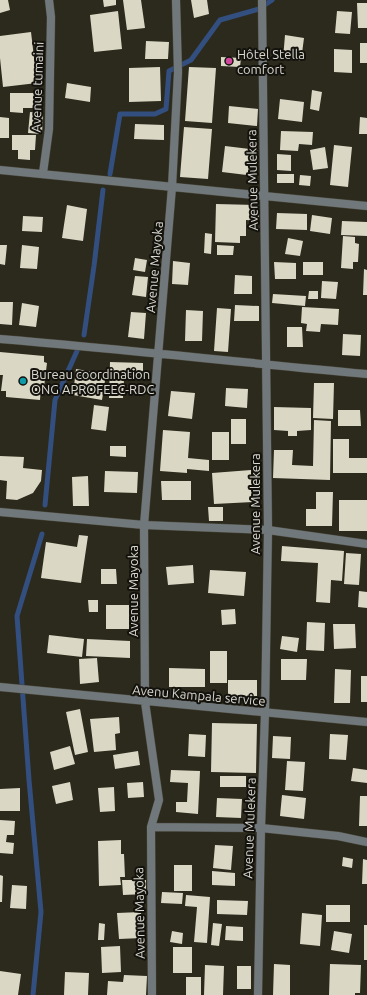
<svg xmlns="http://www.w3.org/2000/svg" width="367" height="995" font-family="Ubuntu,sans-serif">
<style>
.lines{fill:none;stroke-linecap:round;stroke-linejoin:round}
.stream{stroke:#334f7f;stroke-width:5}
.building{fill:#dad7c5}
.street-casing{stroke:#484639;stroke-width:9}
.street{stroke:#71787c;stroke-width:8}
.hotel-dot{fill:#d1479c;stroke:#13120c;stroke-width:1.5}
.culture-dot{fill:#0f9aa8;stroke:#13120c;stroke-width:1.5}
.labels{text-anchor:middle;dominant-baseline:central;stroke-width:4;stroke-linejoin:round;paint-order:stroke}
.poi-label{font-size:13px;fill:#d9d7cf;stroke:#13120c;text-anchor:start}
.street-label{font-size:13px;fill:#d9d7cf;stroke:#13120c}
</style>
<rect width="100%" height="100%" fill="#2c2a1c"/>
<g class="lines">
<path class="stream" d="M110,174l10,-60h35l11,-5 3,-38 22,-11 29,-40 39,-11 13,-9
M84,335l10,-69 9,-76
M45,505l10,-105 22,-49
M33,995l8,-83 -12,-132 -12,-164 25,-82"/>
</g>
<path class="building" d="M0,0h8l2,10 -10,3z
M103,0h13v5l-12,2z
M123,0h18l4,28 -18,2z
M191,0h16l2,14 -15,4z
M357,3h10v25h-9z
M118,11l4,38 -28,3 -4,-37z
M337,11l15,1 -2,22 -15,-1z
M31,32l6,51 -34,4 -3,-29v-22z
M285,35l19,3 -3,23 -18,-2z
M146,41l23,1 -1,17h-23z
M360,43h7v20h-7z
M334,49l18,1v23l-18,-1z
M221,57l20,1 -1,9 -19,-1z
M160,67l1,34 -32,1v-34z
M189,67l27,1 -4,55 -27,-2z
M67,83l24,4 -1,15 -25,-4z
M312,90l10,2 -3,19 -9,-2z
M10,93h33l-1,15h-19v5l-13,-1z
M280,99l24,3 -2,20 -24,-3z
M229,106l29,3 -1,17 -29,-3z
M30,112l13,1 -1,21 -14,-1z
M0,117l9,1v20h-9z
M360,117l7,1v16h-8z
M135,124l29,1v15l-30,-1z
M184,127l28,2 -4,50 -28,-2z
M281,131l32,1 -1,13 -13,-1 -1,7 -18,-1z
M12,135h24l-1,15h-5v10l-12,-1v-9h6h-12z
M334,145l18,2 -4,40 -18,-2z
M225,146l33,4 -3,26 -33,-4z
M325,147l3,21 -15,2 -3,-20z
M277,154l14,1v16l-14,-1z
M277,174h17v9h-17z
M300,175l11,1 -1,10 -11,-1z
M216,204l43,1v16l-13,-1v16h-6v7l-25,-1z
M67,205l20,4 -4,32 -21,-3z
M277,213l30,1v16l-31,-1z
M312,215l20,3 -2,16 -20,-3z
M23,216l20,1 -1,15 -20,-1z
M342,221l25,1v14l-26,-1z
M205,233l7,1 -1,20 -7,-1z
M343,236l12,1v6l4,1 -1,18h-5v7l-12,-1z
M288,238l15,3 -3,15 -15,-2z
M0,245h7l-2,20 -5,-1z
M22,245l17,2 -2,22 -17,-1z
M217,245l17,1 -1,9h-16z
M135,258l12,2 -2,12 -12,-2z
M173,261l17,2 -2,22 -16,-1z
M274,262l22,1v16h-21z
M303,262h20v13h-20z
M364,269l3,1v25h-4z
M235,275l17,1v18h-18z
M135,276l13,1 -2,20 -14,-2z
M322,281l16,1 -2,17 -15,-1z
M309,291h9v8h-10z
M273,294l33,2 -1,10 -33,-3z
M0,302h13l-1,23 -12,-1z
M22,303l17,3 -3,21 -17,-2z
M235,305l24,1v15h-25z
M302,307l37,2 -1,16 -17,-1 -1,8 -14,-1 1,-7 -6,-1z
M217,308l14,1 -3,43 -14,-1z
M186,310l17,1 -1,30h-17z
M131,312l15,1 -2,26 -16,-2z
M287,327h15l1,20h-16z
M343,334l18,1 -1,21 -18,-1z
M0,352l44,4v6l3,1 -3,24h-3l-1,13 -34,-3v-6h-5l2,-16h-3z
M110,362l33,1v17l-19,-1 -1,19h-14z
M76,369l30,5 -4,26 -29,-5z
M314,383h20l-1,36 -20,-1z
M226,388l22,1 -1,19 -22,-2z
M171,391l24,2 -3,26 -24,-3z
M94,405l15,2 -3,24 -15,-2z
M274,407l37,1v22l-14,1v5h-9v-5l-14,-1z
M338,410h22l1,16h-23z
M231,419h15v25h-15z
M314,420l17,1 -1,59 -57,-2 1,-28h19l-1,15 21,1z
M163,430l27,2 -2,26 21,2v11l-22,-2v4l-27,-2z
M212,432h17v28h-17z
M333,439h16v19h18v15h-34z
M110,446h16v11l-16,-1z
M0,456l24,1 -1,11 19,2 -1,11 -8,12 -16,7 -11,-1 1,-18 -7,-1z
M251,470l2,32 -39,2 -2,-31z
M105,471l33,1 -1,21 -33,-1z
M88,476l1,30h-16l-1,-29z
M161,481h30v19h-29z
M316,492h17l-1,34h-26v-17h10z
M339,500h28v31h-28z
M208,507h15v14h-14z
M79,535l9,1 -7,47 -40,-5 5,-36 31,5z
M282,546l62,5 -2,30 -11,-1 -1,23 -14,-1 2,-39 -37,-2z
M346,553l15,1 -2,31 -15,-1z
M193,565l1,18 -26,2 -2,-18z
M101,569h15l1,15h-16z
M210,570l36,2 -2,24 -36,-3z
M359,591l8,1v16l-9,-1z
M88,600h10v12h-9z
M106,605h23v24h-23z
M235,609l1,15 -14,1 -1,-15z
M307,622l18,1 -1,28 -18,-1z
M333,624h22l1,24 -22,1z
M49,635l35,4 -2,18 -35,-4z
M282,636l17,2 -2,14 -17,-3z
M87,639l43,2v17l-44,-2z
M210,651h17v32h-17z
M97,658l2,24 -19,2 -1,-25z
M281,659h26l-1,21h-25z
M169,668l36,1v18h-36z
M335,669l16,1 -1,33h-16z
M361,676h6v26h-6z
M228,680h29v16l-29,1z
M80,709l8,43 -13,3 -9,-43z
M119,717l1,16 -5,1 1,16 -22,2 -4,-33z
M212,723l45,1 -1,49 -45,-1z
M189,734l17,1 -1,22 -17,-1z
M330,734l18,1 -2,25 -17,-1z
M273,736l18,1 -1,22 -18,-1z
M70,746l5,18 -21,6 -4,-18z
M138,751l2,14 -25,4 -2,-14z
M287,761l18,1 -2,29 -18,-1z
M353,768l14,2v13l-16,-2z
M171,770l29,1 -2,43 -22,-2v-10h11l1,-19 -18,-1z
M220,776h26v11h-26z
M70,782l3,18 -17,4 -4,-18z
M143,782l1,15 -16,1 -1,-15z
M114,787l1,24 -15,1 -2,-24z
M20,788v23h-20v-22z
M282,795l24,3 -2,21 -24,-3z
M360,796h7v30h-8z
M217,798l25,1 -1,19 -25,-1z
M0,820l15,1 -1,14h-7l-1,7 8,1 -1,11 -13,-1z
M121,840v14h3l1,23h-5l1,8 -22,1 -1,-45z
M215,845l18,1 -2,24 -18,-2z
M343,857l10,2 -1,9 -10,-2z
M363,859l4,1v24h-5z
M174,865h18v26h-18z
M212,871l23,2v13l-23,-1z
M0,875l3,1 -1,26h-2z
M122,880h24v14l-23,1z
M12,885l15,1 -1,23 -16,-1z
M162,892l21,1 -1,11 -21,-1z
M186,895l24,2 -3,46 -13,-1 3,-35 -12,-1z
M217,900l31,1 -1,14 -30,-1z
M326,905h24v17h-24z
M141,912l1,26 -23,1 -2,-26z
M302,913l20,2 -2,31 -20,-2z
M99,923l6,1 -1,16h-6z
M213,923l9,1 -3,22 -8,-1z
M364,925h3v35h-3z
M226,926l17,1v14l-18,-1z
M172,931l11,2 -1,11 -12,-2z
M334,931l18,3 -3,19 -18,-3z
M120,946l1,26 -19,1 -1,-26z
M173,947h19v26h-19z
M274,964l16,1v30h-17z
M330,964l31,1 -1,28h-5v2h-26z
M205,965l19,1 -1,29h-19z
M237,966h14v23h-14z
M0,971l21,3 -3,21h-18z
M65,972l24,1 -1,22h-24z
M124,975l23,1 -1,19h-39l1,-14 15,1z
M186,977h15v18h-15z"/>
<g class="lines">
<defs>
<path id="street" d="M0,170l367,36
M43,173l6,-44 2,-112 -2,-17
M0,339c123,10 245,24 367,35
M0,512l144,13 124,5 99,14
M0,687l367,35
M151,827l110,1 77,8 29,6
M152,995l-1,-168 8,-27 -14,-98 -1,-177 28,-338 6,-115 -2,-72
M258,995l3,-167 4,-115 3,-183 -6,-530"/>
</defs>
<use href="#street" class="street-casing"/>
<use href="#street" class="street"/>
</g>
<circle class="hotel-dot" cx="229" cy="61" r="4"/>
<circle class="culture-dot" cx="23" cy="381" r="4"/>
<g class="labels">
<g class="poi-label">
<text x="237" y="54">Hôtel Stella<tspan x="237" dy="15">comfort</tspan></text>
<text x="31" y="374">Bureau coordination<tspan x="31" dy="15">ONG APROFEEC-RDC</tspan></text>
</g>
<g class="street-label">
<text transform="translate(37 87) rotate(-88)">Avenue tumaini</text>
<text transform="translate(252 180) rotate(-91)">Avenue Mulekera</text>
<text transform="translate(154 267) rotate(-85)">Avenue Mayoka</text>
<text transform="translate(255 504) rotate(-90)">Avenue Mulekera</text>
<text transform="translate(133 591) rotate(-90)">Avenue Mayoka</text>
<text transform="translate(199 695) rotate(5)">Avenu Kampala service</text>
<text transform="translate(249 828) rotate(-88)">Avenue Mulekera</text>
<text transform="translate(139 913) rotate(-91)">Avenue Mayoka</text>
</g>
</g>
</svg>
